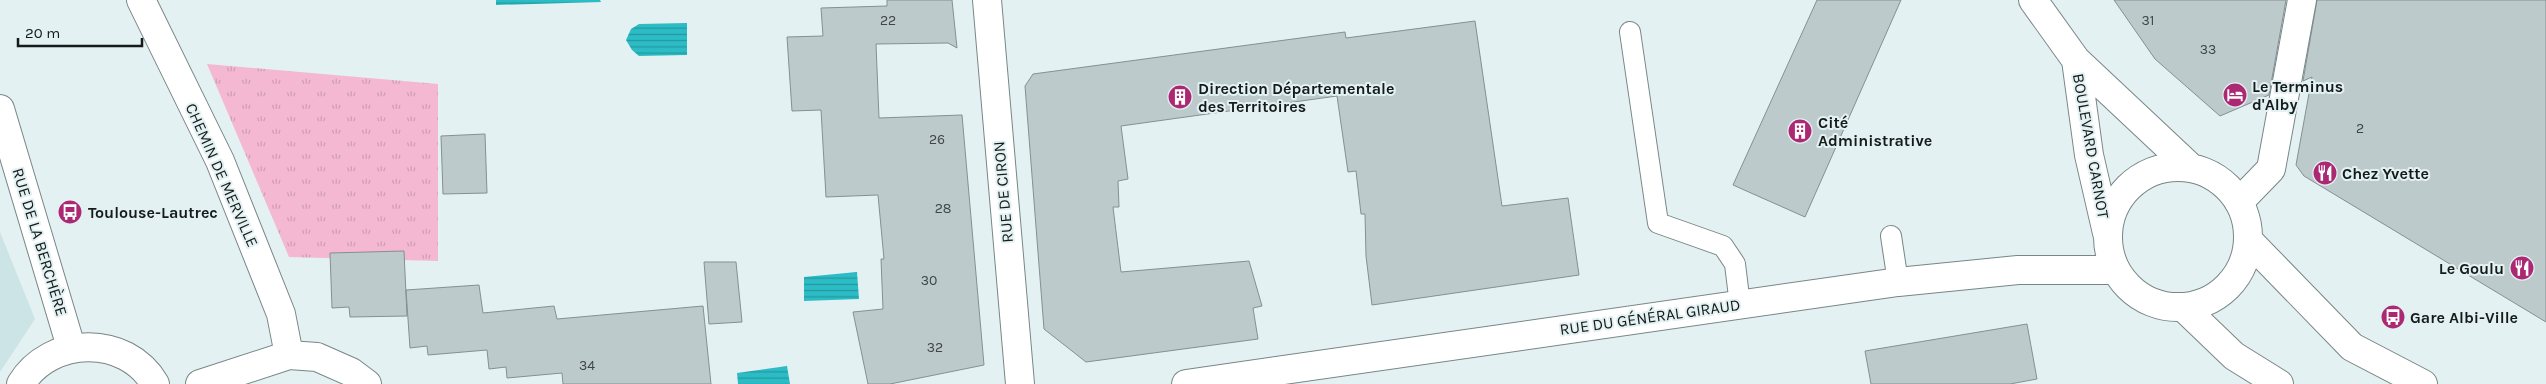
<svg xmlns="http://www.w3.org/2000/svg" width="2546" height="384" font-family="Karla,sans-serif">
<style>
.built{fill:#cde4e6}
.grass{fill:url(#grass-tufts)}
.water{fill:url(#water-rules)}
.building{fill:#bdcacb;stroke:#849091}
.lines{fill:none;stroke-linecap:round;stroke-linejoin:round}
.lane-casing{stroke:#798686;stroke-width:22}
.street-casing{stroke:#798686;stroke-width:30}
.secondary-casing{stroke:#798686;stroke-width:30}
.lane{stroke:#fff;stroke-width:20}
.street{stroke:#fff;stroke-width:28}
.secondary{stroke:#fff;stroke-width:28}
.labels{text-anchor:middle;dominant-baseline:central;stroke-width:4;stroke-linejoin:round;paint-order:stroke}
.number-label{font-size:14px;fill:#3f4646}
.poi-label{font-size:16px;font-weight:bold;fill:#151a1a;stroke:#e3f1f2;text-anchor:start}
.street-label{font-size:16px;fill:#151a1a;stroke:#e3f1f2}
</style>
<defs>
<pattern id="grass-tufts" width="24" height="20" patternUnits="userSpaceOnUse" patternTransform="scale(1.25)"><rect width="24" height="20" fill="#f4b8d2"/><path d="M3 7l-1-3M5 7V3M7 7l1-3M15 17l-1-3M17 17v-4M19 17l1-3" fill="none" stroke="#d09eb4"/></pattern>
<pattern id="water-rules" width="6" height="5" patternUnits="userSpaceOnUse" patternTransform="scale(1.25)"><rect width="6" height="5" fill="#2bbcc5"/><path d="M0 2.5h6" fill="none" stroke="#24989f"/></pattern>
</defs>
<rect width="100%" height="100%" fill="#e3f1f2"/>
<path class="built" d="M0,232l35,87 -35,53z"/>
<path class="grass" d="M207,64l231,20v177l-149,-4z"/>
<path class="water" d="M496,0h104l1,2 -105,3z
M687,23v32l-48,1 -7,-6 -6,-10 5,-11 8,-5z
M857,272l2,27 -55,2v-24z
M787,366l3,18h-52l-1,-11z"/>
<path class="building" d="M887,0h65l5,48 -9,-5 -72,1 3,74 83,-3 22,250 -94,19h-22l-15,-72 30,-3 -2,-50h3l-6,-64 -52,2 -5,-87 -29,1 -5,-74 36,-1 -2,-28 66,-2z
M1817,0h84l-96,217 -72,-32z
M2114,0h172l-17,95 -49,21 -65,-57z
M2317,0h229v322l-242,-146 -8,-11 16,-88 -9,4z
M1475,21l27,185 66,-8 11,77 -207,30 -6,-49 -1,-42h-4l-5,-43 -8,1 -11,-76 -216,30 7,53 -10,2 1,26h-6l8,65 128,-11 13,45 -9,2 5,31 -172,23 -42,-33 -19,-243 8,-12 312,-42 1,6z
M485,134l2,59 -44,1 -2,-58z
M404,251l3,65 -57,1 -1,-10 -17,1 -2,-55z
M704,262h32l6,60 -33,2z
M479,285l4,28 71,-7 3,13 146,-13 8,78h-148l-1,-11 -55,5 -1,-11 -17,2 -2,-19 -59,5 -1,-9 -17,2 -4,-58z
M2027,324l10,55 -27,5h-139l-6,-33z"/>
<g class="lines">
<defs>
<path id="lane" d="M1630,32l28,191 65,23 12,18 5,41
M1891,236l7,46"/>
<path id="street" d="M141,0l79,161 61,153 8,41
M987,0l33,384
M0,109l71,238
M2239,202l32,-33 31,-169"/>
<path id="secondary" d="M2033,0l43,60 114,107
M2076,60l13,95 18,78
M2108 237a70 70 0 1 1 140 0a70 70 0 1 1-140 0Z
M2249,241l103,106 71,37
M2184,308l50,48 45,28
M21,384c29,-48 105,-50 134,0
M200,384l89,-29 28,2 34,15 16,12
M1186,384l712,-102 120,-12h98"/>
</defs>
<use href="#lane" class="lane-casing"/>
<use href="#street" class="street-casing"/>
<use href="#secondary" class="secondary-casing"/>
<use href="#lane" class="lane"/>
<use href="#street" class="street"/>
<use href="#secondary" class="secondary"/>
</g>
<defs>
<symbol id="hotel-disc" viewBox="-11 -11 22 22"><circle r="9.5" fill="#ab2873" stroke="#e3f1f2"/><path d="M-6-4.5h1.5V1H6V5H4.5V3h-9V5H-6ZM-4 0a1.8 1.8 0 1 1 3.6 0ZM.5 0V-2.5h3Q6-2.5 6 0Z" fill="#fff"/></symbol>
<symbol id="building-disc" viewBox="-11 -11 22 22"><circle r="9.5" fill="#ab2873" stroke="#e3f1f2"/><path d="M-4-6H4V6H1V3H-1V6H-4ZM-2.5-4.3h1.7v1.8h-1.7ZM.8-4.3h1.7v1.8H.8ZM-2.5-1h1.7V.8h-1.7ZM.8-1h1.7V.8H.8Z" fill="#fff"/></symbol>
<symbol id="restaurant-disc" viewBox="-11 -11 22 22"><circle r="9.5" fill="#ab2873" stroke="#e3f1f2"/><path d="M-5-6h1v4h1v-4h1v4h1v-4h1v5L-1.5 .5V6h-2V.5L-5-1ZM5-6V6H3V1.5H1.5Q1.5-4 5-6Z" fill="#fff"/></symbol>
<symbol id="bus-disc" viewBox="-11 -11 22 22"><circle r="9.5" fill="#ab2873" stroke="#e3f1f2"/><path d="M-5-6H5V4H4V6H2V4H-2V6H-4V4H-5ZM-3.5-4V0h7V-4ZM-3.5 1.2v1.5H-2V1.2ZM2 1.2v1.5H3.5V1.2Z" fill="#fff"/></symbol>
</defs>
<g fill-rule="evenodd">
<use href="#hotel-disc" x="2221" y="81" width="28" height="28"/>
<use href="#building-disc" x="1166" y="83" width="28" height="28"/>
<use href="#building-disc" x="1786" y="117" width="28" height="28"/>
<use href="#restaurant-disc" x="2311" y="159" width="28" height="28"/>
<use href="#bus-disc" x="56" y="198" width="28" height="28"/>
<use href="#restaurant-disc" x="2508" y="254" width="28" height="28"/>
<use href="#bus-disc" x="2379" y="303" width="28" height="28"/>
</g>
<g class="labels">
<g class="number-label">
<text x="888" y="20">22</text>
<text x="2148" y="20">31</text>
<text x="2208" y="49">33</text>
<text x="2360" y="128">2</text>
<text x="937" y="139">26</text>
<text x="943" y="208">28</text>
<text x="929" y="280">30</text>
<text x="935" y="347">32</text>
<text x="587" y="365">34</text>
</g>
<g class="poi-label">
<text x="2252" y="86">Le Terminus<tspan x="2252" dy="18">d'Alby</tspan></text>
<text x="1198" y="88">Direction Départementale<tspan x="1198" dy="18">des Territoires</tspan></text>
<text x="1818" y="122">Cité<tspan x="1818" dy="18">Administrative</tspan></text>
<text x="2342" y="173">Chez Yvette</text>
<text x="88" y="212">Toulouse-Lautrec</text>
<text x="2504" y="268" text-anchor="end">Le Goulu</text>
<text x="2410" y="317">Gare Albi-Ville</text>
</g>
<g class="street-label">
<text transform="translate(2091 146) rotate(80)">BOULEVARD CARNOT</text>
<text transform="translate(222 175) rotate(66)">CHEMIN DE MERVILLE</text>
<text transform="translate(1003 192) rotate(-95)">RUE DE CIRON</text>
<text transform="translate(40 242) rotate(73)">RUE DE LA BERCHÈRE</text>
<text transform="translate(1650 317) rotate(-8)">RUE DU GÉNÉRAL GIRAUD</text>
</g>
</g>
<path d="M18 38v8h124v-8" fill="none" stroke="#151a1a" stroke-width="2.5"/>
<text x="25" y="38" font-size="15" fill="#151a1a" stroke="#e3f1f2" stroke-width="4" paint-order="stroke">20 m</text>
</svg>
